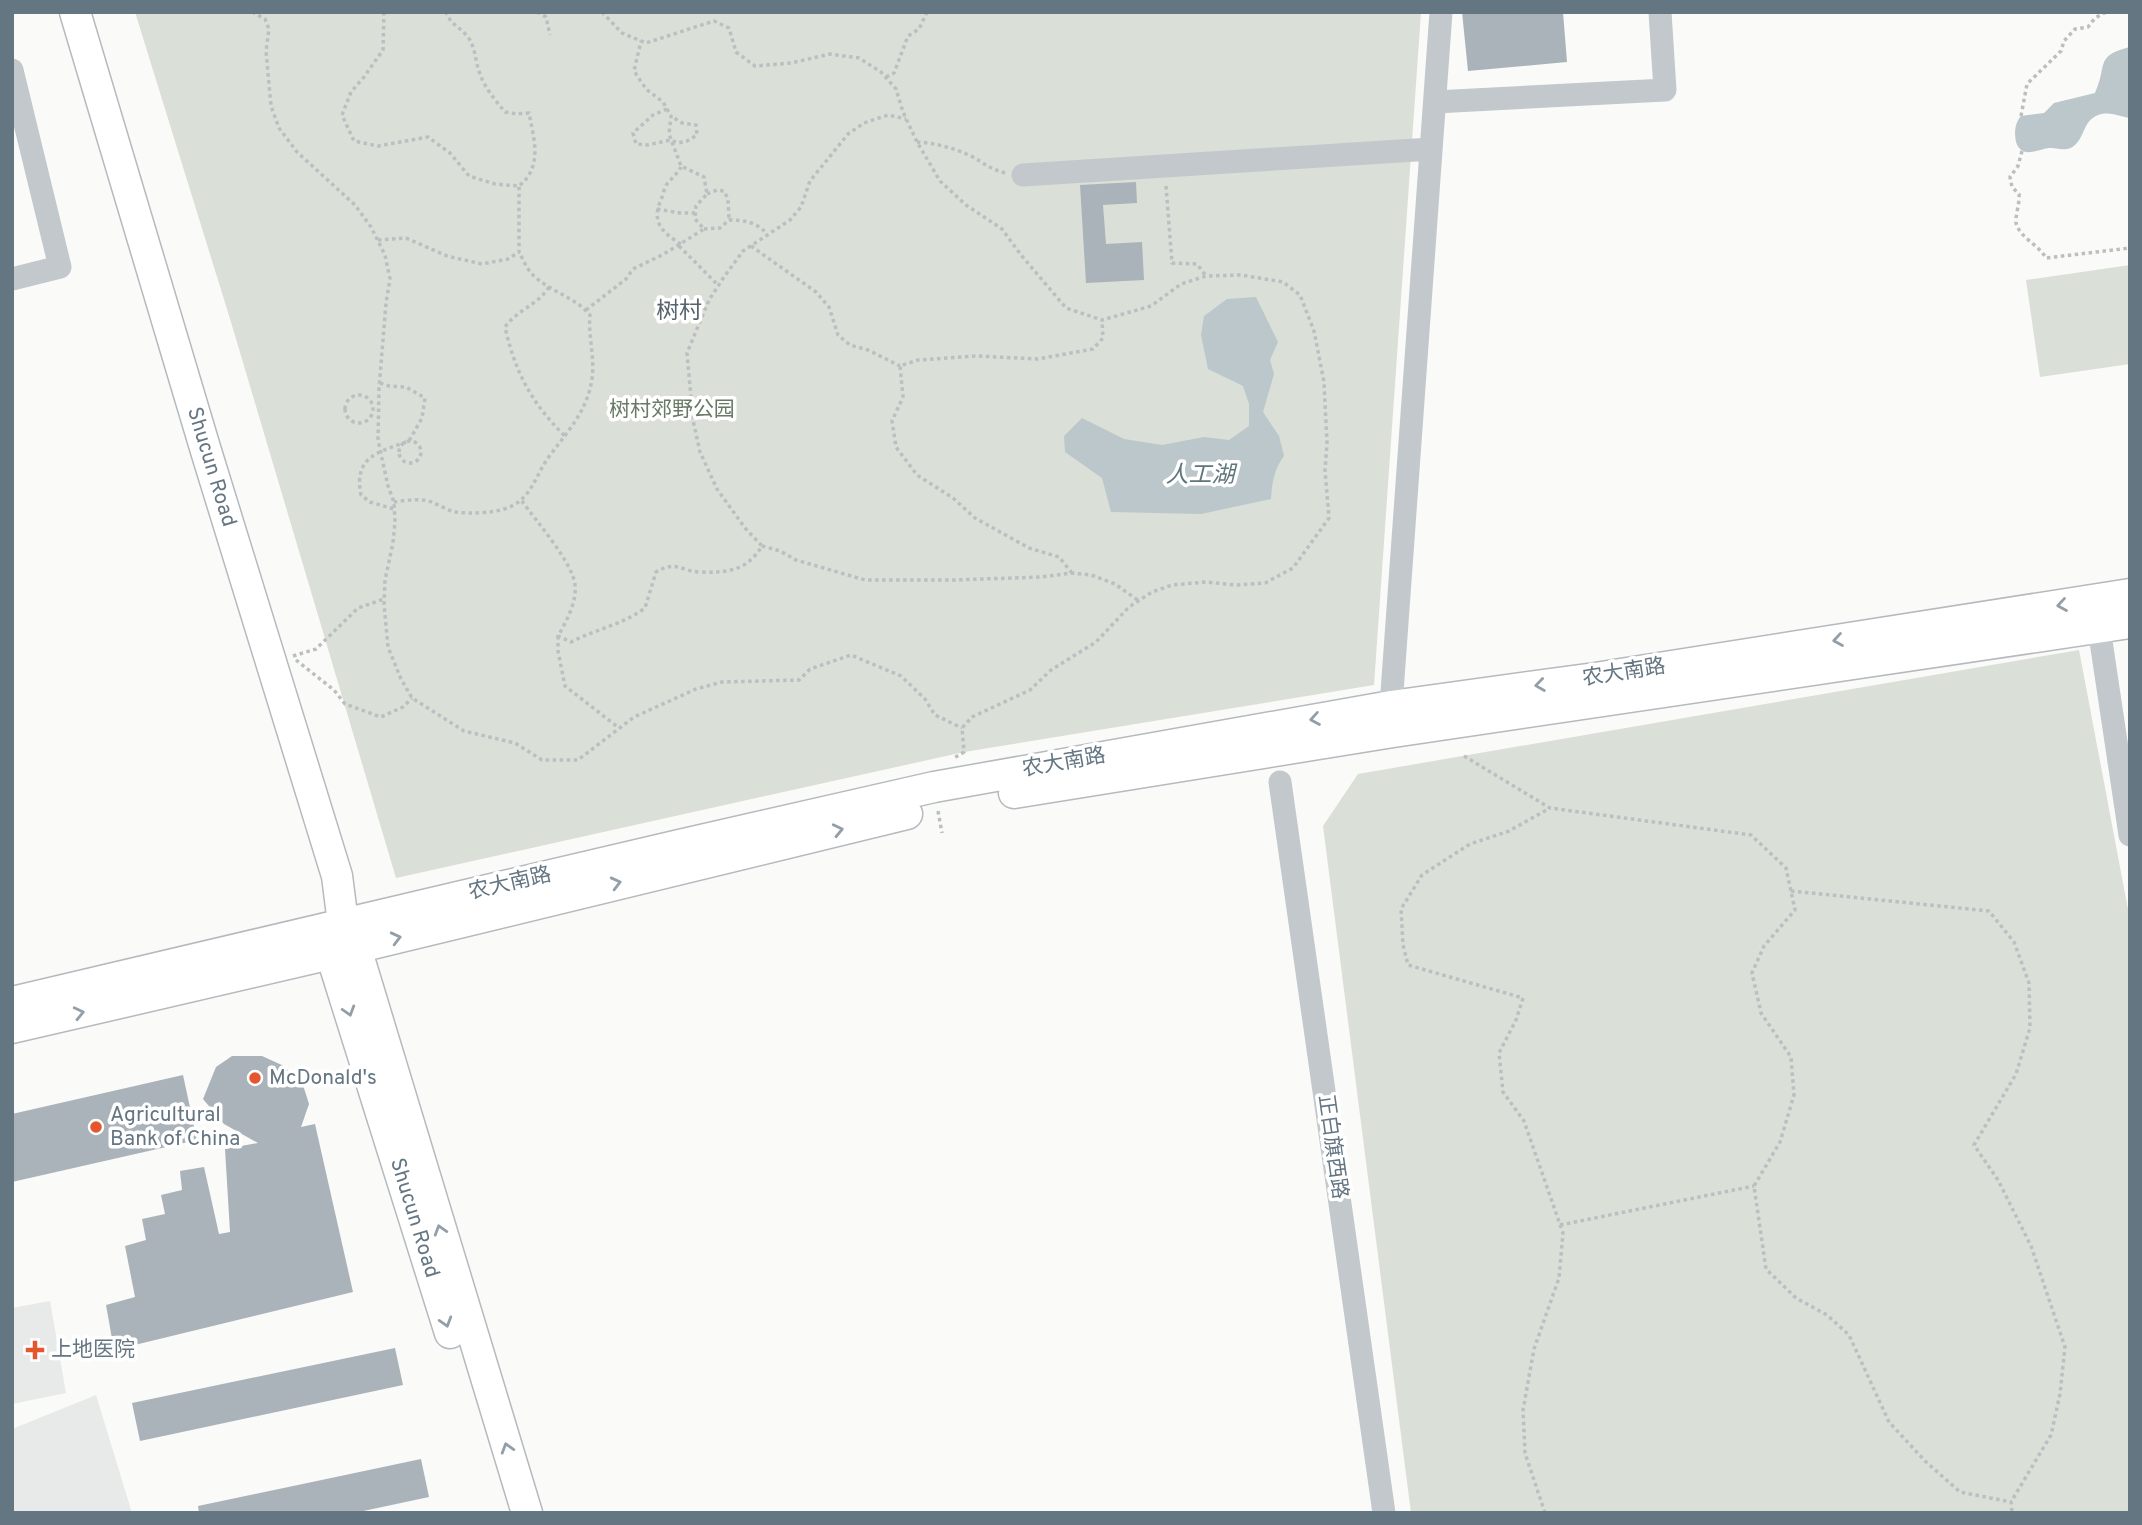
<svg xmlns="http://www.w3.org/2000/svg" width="2142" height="1525" font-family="Overpass,'Noto Sans SC',sans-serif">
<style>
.built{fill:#e8e9e9}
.green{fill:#dadfd7}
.water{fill:#bbc7cb}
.building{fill:#aab3b9}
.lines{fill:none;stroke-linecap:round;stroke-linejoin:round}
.major-casing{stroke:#b5babe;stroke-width:33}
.path{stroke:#bbbfc2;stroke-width:3.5;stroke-dasharray:3.5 3.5;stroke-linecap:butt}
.minor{stroke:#c3c8cc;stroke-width:23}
.major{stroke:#fff;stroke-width:30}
.oneway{stroke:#939fa8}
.poi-dot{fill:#e4572e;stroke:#fff;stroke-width:2.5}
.labels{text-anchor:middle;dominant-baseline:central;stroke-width:7;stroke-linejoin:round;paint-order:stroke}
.park-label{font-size:21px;fill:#687a64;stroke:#fff}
.street-label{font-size:21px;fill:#657683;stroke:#fff}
.poi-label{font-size:21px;fill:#657683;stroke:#fff;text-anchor:start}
.neighbourhood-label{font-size:23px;fill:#57646e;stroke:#fff}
.water-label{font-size:23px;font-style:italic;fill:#60757c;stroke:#fff}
</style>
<rect width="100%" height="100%" fill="#fafaf8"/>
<path class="built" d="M50,1301l16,92 -54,11v-96z
M96,1395l36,118h-120v-84z"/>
<path class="green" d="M135,12h1286l-47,673 -410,67 -568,126 -165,-556z
M2130,265v99l-90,13 -14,-97z
M2079,650l51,270v593h-719l-88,-687 35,-52z"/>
<path class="water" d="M2130,47v71c-12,-2 -21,-7 -32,-3 -15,6 -13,21 -23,30 -8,8 -17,2 -26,3 -13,2 -27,11 -33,-6 -2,-10 -1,-19 5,-26l23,-3 10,-10 41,-10c13,-28 -1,-37 35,-46z
M1256,297l22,45 -8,18 4,14 -11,38 16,24 5,20c-10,13 -12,27 -13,43l-70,15 -90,-2 -9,-34 -37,-26 -1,-16 18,-18 42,21 38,6 42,-8 25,3 20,-14v-22l-6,-18 -35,-17 -7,-34 3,-19 23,-17z"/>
<path class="building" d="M1462,12h101l4,50 -99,9z
M1136,182l1,21 -34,2 3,39 36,-2 2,38 -58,3 -6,-98z
M232,1056h30l22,10 19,19 6,19 -8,23 14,-3 38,168 -239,58 -8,-45 29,-8 -10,-51 21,-6 -4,-21 23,-5 -4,-19 21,-5 -2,-19 24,-4 15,67 11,-2 -5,-83 33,-6 -34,-19 -21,-25 13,-32z
M183,1075l14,65 -185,42v-68z
M395,1348l8,37 -263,56 -8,-38z
M421,1459l8,38 -75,16h-155l-1,-7z"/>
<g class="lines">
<defs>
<path id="major" d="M75,12l131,439 131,425 6,47 13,25 171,565
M1014,793l379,-61 737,-109
M338,937l-7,17 119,379
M12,1002l667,-157 255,-58 457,-81 204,-28 535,-84
M12,1028l319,-74 576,-140"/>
</defs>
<use href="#major" class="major-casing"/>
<path class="path" d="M252,12l13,7 4,10 -3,22 5,55 8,22 18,24 58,53 16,22 14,28 5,24 -4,24 -7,86 -1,51 10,46 6,16 1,20 -2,21 -8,37 -1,24 4,43 13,32 11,19 52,33 51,12 27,17h36l56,-43 62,-28 26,-7 77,-2 11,-11 41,-14 50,21 24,23 10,16 27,13
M384,12l-1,38 -19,27 -13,15 -9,23 12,26 24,5 50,-9 22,16 19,23 26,8 24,2c24,-19 15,-47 10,-73l-12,1 -12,-2c-10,-12 -20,-24 -25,-38 -5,-12 -4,-26 -12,-37 -8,-10 -18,-13 -22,-25
M537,12l9,5 4,18
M602,12l20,21 24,10 68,-22 15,7 7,24 19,14 36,-3 39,-9 29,4 22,14 15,17 7,23 14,30 23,39 26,24 36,24 19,26 45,53 36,12 49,-14 30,-22 25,-8 35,-1 42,7 17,13 14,36 10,51 3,61 -2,27 4,48 -36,50 -28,15 -29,2 -30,-3 -34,3 -20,7 -23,15 -33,35 -45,28 -21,20 -58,27 -10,11 2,24 -10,6
M886,77l8,-4 14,-37 11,-7 8,-17
M667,109l-14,6 -20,18 3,11 11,1 24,-5 7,3 9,-2 10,-6 -1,-10 -14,-2 -11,-7
M2021,116l6,-32 34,-33 3,-10 11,-12 13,-2 7,-9 11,-6
M917,142c18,1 37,6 54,14 13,7 20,14 35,17
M2022,151l-4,15 -8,11 2,10 7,7c1,9 -4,22 -3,29 4,15 23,22 30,35l84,-10
M1166,186l6,77 25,1 9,12
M707,194l10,-4 7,1 4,8 1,20
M657,209l23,4h15
M704,229l16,-1 9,-8c15,0 28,2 38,14
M378,240l28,-2 41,18 35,8 26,-5 11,-7v-66
M681,244c-19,-11 -30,-23 -20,-44 2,-5 3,-12 6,-16 5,-6 10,-10 14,-17
M679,246l39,39
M751,246l65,46 13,15 9,28 12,10 18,5 32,16
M549,287c-11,18 -32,23 -44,40 10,45 27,77 60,109
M586,310l40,-31 7,-10 31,-15 40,-25 -9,-10 1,-13 11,-12 -3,-17 -23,-11 -12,-32 2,-18 -8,-14 -17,-13 -12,-18 7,-30
M380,383l9,3 17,1 19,11 -3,20 -13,23c-30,11 -56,15 -48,54l9,7 24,7
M345 409a14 14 0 1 1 28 0a14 14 0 1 1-28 0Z
M399 452a11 11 0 1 1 22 0a11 11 0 1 1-22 0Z
M522,501c14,20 51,62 53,84 2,17 -9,37 -17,51l13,6c25,-13 51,-17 74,-34l11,-36c20,-12 25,-1 43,0 28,1 48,-1 63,-26l-17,-18 -28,-39 -17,-37 -7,-32 -6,-67 22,-53 15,-23 19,-26 47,-31 11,-13 9,-26 38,-47 16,-11 24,-8 18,4
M394,502c8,-1 18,-3 27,-2 13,0 23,10 35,12 13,2 36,1 48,-3 27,-8 30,-31 44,-51 19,-26 39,-46 44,-79 3,-21 -4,-43 -2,-64 -15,-18 -39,-23 -56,-39 -7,-6 -11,-17 -15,-24
M762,546l18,5 16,9 69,20h89l87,-3 31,-4 19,2 24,9 24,17
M1072,573l-13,-16 -30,-9 -54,-30 -22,-20 -36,-23 -21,-28 -4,-26 11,-24 -3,-31 18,-6 59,-4 61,3 55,-10 10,-11 -1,-18
M558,636v15l7,35 54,42
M293,656l23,-7 42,-41 26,-9
M296,660l38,30 11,14 36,13 22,-10 9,-9
M1464,756l86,52 201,27 35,33 9,42 -31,36 -12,27 9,40 30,44 3,38 -14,47 -26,44 12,83 30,29 31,17 22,20 40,87 36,39 35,31 51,10 1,11
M938,811l4,22
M1791,891l198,20 25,31 15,41 1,45 -14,46 -42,71 24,35 33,66 34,101 -5,47 -9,41 -40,67
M1560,1225l194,-39
M1545,1513l-20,-60 -2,-43 11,-61 25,-71 4,-45 -39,-112 -21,-29 -4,-39 17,-33 7,-22 -115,-33 -5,-20 -2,-36 21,-34 48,-31 39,-13 41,-23"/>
<path class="minor" d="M12,70l48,197 -48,12
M1435,102l230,-12 -5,-78
M1023,175l408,-26
M2099,628l31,207
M1391,706l50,-694
M1280,782l104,731"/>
<use href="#major" class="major"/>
</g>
<defs><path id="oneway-chevron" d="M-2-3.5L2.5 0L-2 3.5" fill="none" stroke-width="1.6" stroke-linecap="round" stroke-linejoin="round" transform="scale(1.75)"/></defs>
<g class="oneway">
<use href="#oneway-chevron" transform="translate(2062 605) rotate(171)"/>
<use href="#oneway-chevron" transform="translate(1838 640) rotate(171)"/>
<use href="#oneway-chevron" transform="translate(1540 685) rotate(172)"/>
<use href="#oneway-chevron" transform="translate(1315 719) rotate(170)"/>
<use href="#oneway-chevron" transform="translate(838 830) rotate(-13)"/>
<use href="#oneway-chevron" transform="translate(616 883) rotate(-14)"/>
<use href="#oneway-chevron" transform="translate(396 938) rotate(-14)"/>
<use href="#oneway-chevron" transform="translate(349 1011) rotate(73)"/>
<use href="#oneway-chevron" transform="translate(79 1013) rotate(-13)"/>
<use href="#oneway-chevron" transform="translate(440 1230) rotate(-107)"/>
<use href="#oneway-chevron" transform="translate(446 1322) rotate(73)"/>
<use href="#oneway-chevron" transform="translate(507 1448) rotate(-107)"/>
</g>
<g class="poi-dot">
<circle cx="255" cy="1078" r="7"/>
<circle cx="96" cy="1127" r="7"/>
<path d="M31.5 1339.5h7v7h7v7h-7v7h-7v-7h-7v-7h7z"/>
</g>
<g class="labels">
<g class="park-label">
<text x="672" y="410">树村郊野公园</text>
</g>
<g class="street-label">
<text transform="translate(211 467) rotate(73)">Shucun Road</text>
<text transform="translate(1624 673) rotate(-9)">农大南路</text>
<text transform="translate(1064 763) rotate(-10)">农大南路</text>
<text transform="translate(510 884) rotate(-13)">农大南路</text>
<text transform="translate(1332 1147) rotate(82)">正白旗西路</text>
<text transform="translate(414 1218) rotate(73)">Shucun Road</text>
</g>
<g class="poi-label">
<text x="269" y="1078">McDonald's</text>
<text x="110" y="1115">Agricultural<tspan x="110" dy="24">Bank of China</tspan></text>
<text x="51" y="1350">上地医院</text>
</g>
<g class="neighbourhood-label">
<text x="679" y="312">树村</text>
</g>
<g class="water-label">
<text x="1200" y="476">人工湖</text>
</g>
</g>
<rect width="2142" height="1525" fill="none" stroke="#657683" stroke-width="28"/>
</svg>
